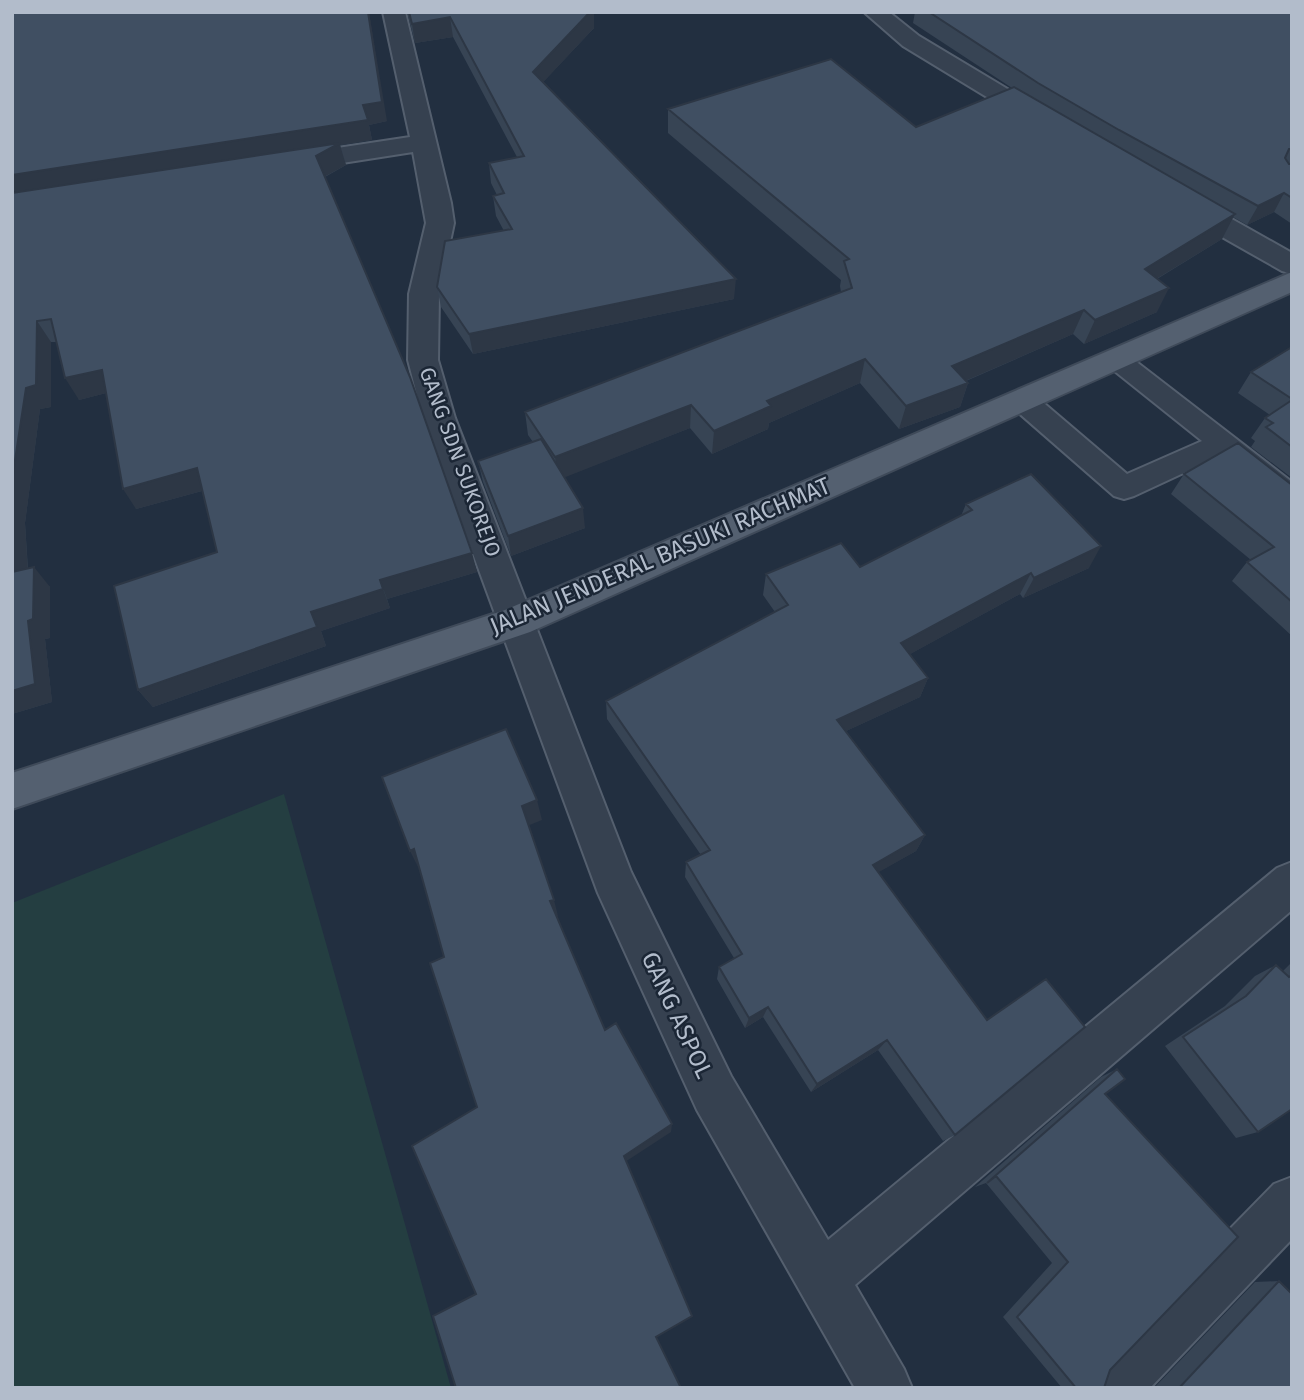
<svg xmlns="http://www.w3.org/2000/svg" width="1304" height="1400" font-family="'Fira Sans',sans-serif">
<style>
.green{fill:#243e41}
.lines{fill:none;stroke-linecap:round;stroke-linejoin:round}
.lane-casing{stroke:#545f6e;stroke-width:4}
.street-casing{stroke:#545f6e;stroke-width:4}
.primary-casing{stroke:#3f4a59;stroke-width:4}
.lane{fill:#364150;fill-rule:evenodd}
.street{fill:#364150;fill-rule:evenodd}
.primary{fill:#546070;fill-rule:evenodd}
.wall{fill:#374454}
.shaded-wall{fill:#2d3745}
.building{fill:#404f62;stroke:#2d3745;stroke-width:2}
.labels{text-anchor:middle;dominant-baseline:central;stroke-width:5;stroke-linejoin:round;paint-order:stroke}
.far-street-label{font-size:21px;fill:#b2bccb;stroke:#1b2635}
.street-label{font-size:24px;fill:#b2bccb;stroke:#1b2635}
</style>
<rect width="100%" height="100%" fill="#222f40"/>
<path class="green" d="M284,794l167,594h-439v-485z"/>
<g class="lines">
<defs>
<path id="lane" d="M1116,350l9,3 167,129v27l-10,-3 -62,-50 -86,40 -10,3 -10,-3 -102,-89 -4,-7 4,-7 10,-3 10,3 95,81 75,-33 -95,-76 -4,-6 4,-6z"/>
<path id="street" d="M383,12h22l46,191 3,20 -15,71 -1,66 17,58 176,454 100,204 97,164 449,-372 15,-6v48l-437,375 49,84 8,19h-57l-158,-278 -99,-217 -175,-475 -15,-58 1,-66 17,-71 -13,-71 -122,19 -9,-2 -4,-6 4,-6 9,-2 119,-18z
M864,12h25l30,24 132,79 4,5 -4,5 -9,3 -9,-3 -130,-79z
M1181,194l10,2 101,57v21l-10,-3 -111,-63 -3,-6 3,-6z
M1292,1177v62l-142,149h-65l8,-19 181,-185z"/>
<path id="primary" d="M1292,272v20l-762,340 -518,177v-36l493,-163z"/>
</defs>
<use href="#lane" class="lane-casing"/>
<use href="#street" class="street-casing"/>
<use href="#primary" class="primary-casing"/>
<use href="#lane" class="lane"/>
<use href="#street" class="street"/>
<use href="#primary" class="primary"/>
</g>
<path class="wall" d="M12,12l375,109 -18,4 3,15 -32,5 6,20 -21,12 152,395 -90,27 3,9 -69,23 5,15 -173,61 -15,-17 79,-138 -15,-61 -66,18 -30,-116 -27,7 -22,-58h-6v65l-11,2 -15,114 3,46 22,18v51l-5,1 7,63 -40,12v-521h4l-4,-6z
M407,12h198l-11,2v14l-51,54 191,217 -261,55 -32,-47 -4,-20 67,-56 -8,-15 -3,-20 4,-1 -6,-12 -2,-20 28,-6 -64,-120 -38,6z
M915,12h377v212l-18,-12 -27,13 -14,-8 -11,22 -65,40v33l-73,32 -11,-10 -107,47 2,2 -8,24 -61,22 -39,-46 -91,40 -1,6 -56,25 -22,-26 -126,49 21,51 -74,28 -28,-74 -5,-21 55,-19 -5,-7 -3,-23 316,-120 -1,-6 1,-6 -173,-147v-24l248,18 96,-39 -99,-65z
M1292,347v131l-41,-31 4,-6 -4,-3 14,-20 5,-3 -32,-22 13,-21z
M1184,474l108,11v151l-60,-55 15,-19 4,-2 -80,-66z
M966,504l123,64 -66,30 -3,-4 -110,60 18,24 -8,19 -74,34 79,104 -9,16 -38,21 77,263 -12,6 -65,-91 -67,42 -48,-75 -18,11 -28,-49 2,-12 15,-9 -49,-81 1,-15 15,-7 -94,-136 -1,-18 169,-89 -12,-17 3,-21 94,-7 101,-51z
M1292,962v147l-34,23 -22,6 -71,-92 60,-40 30,-30 21,-11 7,6z
M1117,1069l-12,25 5,276 -6,18h-42l-59,-71 49,-54 -66,-80 -11,4 126,-110z
M1279,1281l13,107h-138l101,-106z"/>
<path class="shaded-wall" d="M368,12h1l18,109 -18,4 3,15 -32,5 6,20 -24,13 -305,18 -5,-9v-12l351,-70z
M583,12h22l-11,2v14l-59,63 -2,-19z
M450,17l3,20 -38,6 -3,-19z
M1284,193l-10,19 -27,13 11,-19z
M1235,214l-13,25 -89,54 12,-24z
M736,279l-2,20 -261,55 -4,-20z
M1169,288l-12,24 -73,32 11,-24z
M1084,310l-11,24 -129,56 8,-24z
M37,321l14,21v65l-11,2 -15,114 4,68 -17,-19v-92l14,-92z
M865,359l-5,24 -91,40 -1,6 -56,25 2,-23 53,-30z
M102,370l12,21 -35,9 -14,-22z
M968,383l-8,24 -61,22 7,-23z
M691,405l-1,23 -132,52 -3,-23z
M197,468l12,21 -73,20 -13,-20z
M583,508l2,20 -74,28 -3,-20z
M1101,546l-12,22 -66,30 11,-20z
M472,553l5,19 -90,27 -7,-19z
M34,567l16,20v51l-5,1 7,63 -40,12v-23z
M1031,573l-11,21 -126,69 7,-20z
M383,589l7,19 -69,23 5,15 -173,61 -15,-17 173,-78z
M928,678l-8,19 -89,41 6,-18z
M537,800l5,20 -15,6 -5,-20z
M925,835l-9,16 -51,29 8,-15z
M414,849l5,20 -9,-18z
M554,900l4,16 -4,2 -4,-17z
M768,1007l-5,10 -18,11 4,-10z
M887,1040l-9,10 -67,42 6,-8z
M672,1124l-1,8 -46,30 -1,-6z"/>
<path class="building" d="M12,12h356l14,90 -19,3 5,15 -356,55z
M409,12h181l-57,60 203,207 -267,55 -32,-47 8,-46 67,-12 -19,-33 11,-3 -15,-30 35,-7 -74,-139 -38,7z
M929,12h363v137h-3l-4,9 4,6h3v34l-8,-5 -26,13 -139,-76 -81,-47z
M831,59l85,68 98,-40 221,127 -90,55 24,19 -74,32 -11,-10 -132,56 16,17 -62,23 -41,-47 -98,42 4,5 -57,25 -23,-26 -136,52 -30,-45 327,-124 -8,-27 5,-2 -181,-150z
M340,143l-24,13 94,221 62,176 -92,27 3,9 -72,23 6,15 -179,63 -24,-104 103,-34 -20,-84 -74,21 -21,-119 -37,8 -14,-59 -14,2 -1,64 -10,3 -14,92v-287z
M1292,347v52l-41,-27z
M1292,400v47l-26,-20 7,-4 -8,-5z
M541,439l42,69 -75,28 -30,-75z
M1238,443l54,42v117l-45,-40 27,-15 -90,-73z
M1031,474l70,72 -67,32 -3,-5 -130,70 27,35 -91,42 88,115 -52,30 114,155 59,-41 39,48 -130,108 -68,-95 -70,44 -49,-77 -19,11 -30,-51 23,-13 -56,-92 24,-12 -104,-149 182,-96 -22,-31 75,-31 19,24 112,-57 -6,-6z
M34,567l-1,52 -5,2 7,63 -23,7v-119z
M506,729l31,71 -15,6 32,94 -4,1 55,129 11,-7 56,101 -48,32 68,160 -36,21 25,51h-225l-23,-72 43,-22 -64,-148 65,-39 -47,-144 14,-6 -30,-108 -4,2 -28,-74z
M1276,965l13,12 3,-2v134l-34,23 -75,-95 63,-41z
M1117,1069l8,10 -20,15 133,143 -128,133 -6,18h-28l-59,-71 51,-55 -72,-86 -9,7z
M1279,1281l13,13v94h-113z"/>
<g class="labels">
<g class="far-street-label">
<text transform="translate(460 462) rotate(70)">GANG SDN SUKOREJO</text>
</g>
<g class="street-label">
<text transform="translate(660 556) rotate(-23)">JALAN JENDERAL BASUKI RACHMAT</text>
<text transform="translate(677 1015) rotate(65)">GANG ASPOL</text>
</g>
</g>
<rect width="1304" height="1400" fill="none" stroke="#b2bccb" stroke-width="28"/>
</svg>
